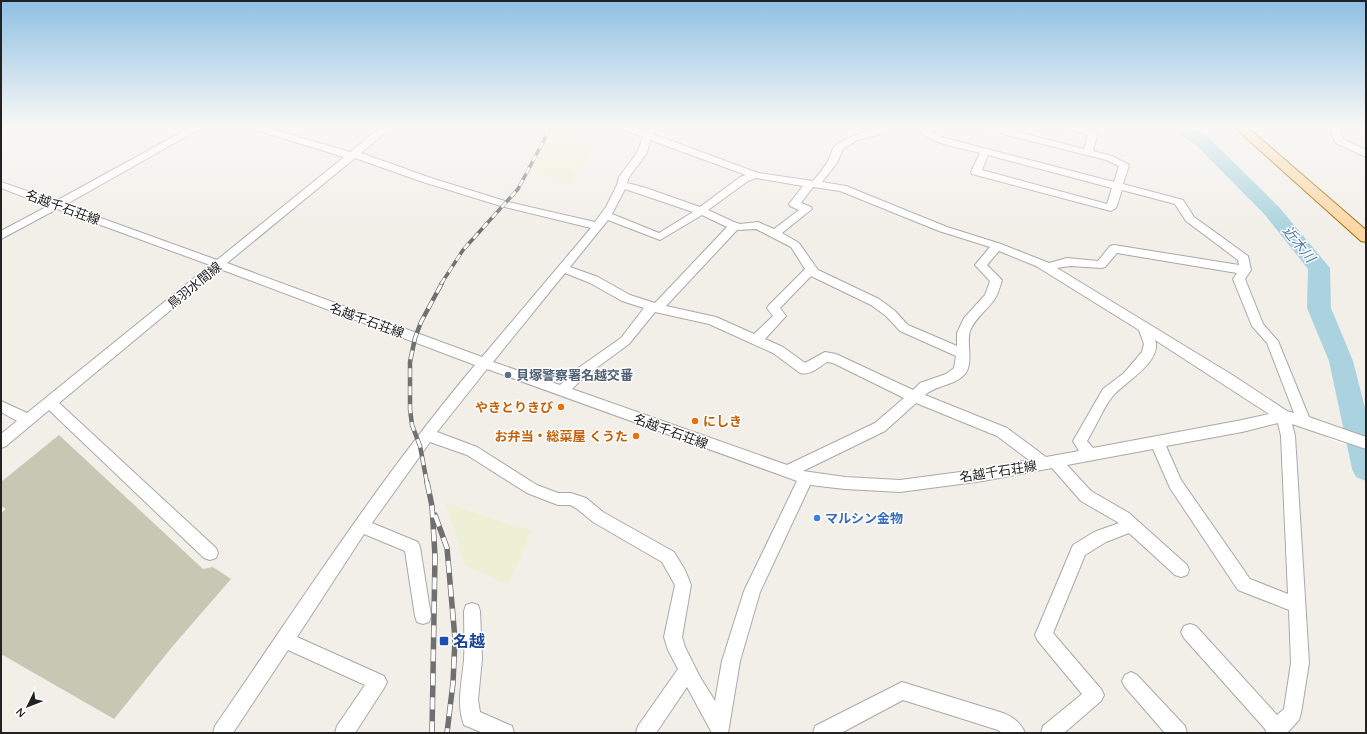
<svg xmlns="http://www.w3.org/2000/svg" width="1367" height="734" font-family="Quicksand,'Noto Sans JP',sans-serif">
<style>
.construction{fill:#c7c7b4}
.farmland{fill:#eef0d5}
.pier{fill:#fff}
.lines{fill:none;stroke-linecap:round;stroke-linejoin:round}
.river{fill:#aad3df;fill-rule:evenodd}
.minor-casing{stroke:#a9a9a9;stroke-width:2}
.major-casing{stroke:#a06b00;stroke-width:2}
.minor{fill:#fff;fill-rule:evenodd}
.major{fill:#fcd6a4;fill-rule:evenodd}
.rail-far2-casing{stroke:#707070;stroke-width:3.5}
.rail-far1-casing{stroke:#707070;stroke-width:4.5}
.rail-casing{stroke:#707070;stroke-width:5.5}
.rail-far2{stroke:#fff;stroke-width:2.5;stroke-dasharray:7;stroke-linecap:butt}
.rail-far1{stroke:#fff;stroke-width:3;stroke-dasharray:9;stroke-linecap:butt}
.rail{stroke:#fff;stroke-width:4;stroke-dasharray:12;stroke-linecap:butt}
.service-dot{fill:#5c6f8a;stroke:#fff;stroke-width:1.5}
.food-dot{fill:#e8710a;stroke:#fff;stroke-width:1.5}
.shop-dot{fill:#3f7fe0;stroke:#fff;stroke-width:1.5}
.transit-dot{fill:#1a4fb4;stroke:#fff;stroke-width:1.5}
.labels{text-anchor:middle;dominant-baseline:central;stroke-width:3;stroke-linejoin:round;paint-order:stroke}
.street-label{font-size:13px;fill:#222;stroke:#fff}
.service-label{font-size:13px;font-weight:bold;fill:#4e5e75;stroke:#fff;text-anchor:start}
.food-label{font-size:13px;font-weight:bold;fill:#c56008;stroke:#fff;text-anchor:end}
.shop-label{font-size:13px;font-weight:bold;fill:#366cbe;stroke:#fff;text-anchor:start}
.water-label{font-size:14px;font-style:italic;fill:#4a7aab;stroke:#fff}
.near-transit-label{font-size:16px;font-weight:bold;fill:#164399;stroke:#fff;text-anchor:start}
</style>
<rect width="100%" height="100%" fill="#f2efe9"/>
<path class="construction" d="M59,435l144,134 10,-2 18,12 -59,68 -58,72 -113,-65v-141l5,-4 -5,-3v-24z"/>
<path class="farmland" d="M549,136l45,10 -25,36 -38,-10z
M446,503l59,20 27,7 -24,55 -44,-20z"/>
<path class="pier" d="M1327,422l39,14v16l-39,-14z"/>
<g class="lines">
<path class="river" d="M1172,127h21l15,10 71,70 51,61 1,40 22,53 13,51v69l-10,-4 -4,-8 -23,-108 -22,-53 1,-39 -43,-54 -69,-70 -21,-14z"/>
<defs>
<path id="minor" d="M191,127h12l-138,78 152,55 127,-103 -92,-28 -2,-2h15l85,25 31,-25h11l-31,26 70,25 77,24 87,20 11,-15 11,-22 2,-8 18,-24 6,-16 -21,-8 -2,-2h14l12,4 2,-4h10l-5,7 105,39 55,8c5,-6 11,-13 15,-20 3,-5 4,-13 8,-16 10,-8 41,-18 53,-18l-11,8 -21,5 -14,9 -6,14 -15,19 24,4 101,41 54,17 48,19 18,-5 31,3 12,-15 4,-1 125,20 -1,-5 -52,-39 -11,-17 -53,-14 -6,18 -5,3 -139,-37 -1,-2 9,-19c-21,-6 -50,-8 -64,-26h10l15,10 173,45 5,-16 -13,-6 -122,-31 -2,-2h16l86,22 4,-14 -22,-6 -2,-2h16l16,4 2,2 -5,18 19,5 17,9 -6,19 60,16 11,17 54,39 3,14 -6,9 18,45 15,17 31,76 57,20v12l-74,-25 3,12 14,227 -8,50 -2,7 -12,13h-22l1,-3 -82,-92 -3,-6 3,-6 6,-2 6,2 81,89 7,-6 7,-46 -2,-53 -51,-20 -68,-102 -17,-39 -86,16 24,26 38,22 58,52 2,5 -2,5 -6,2 -6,-2 -46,-42 -23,9 -21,13 -32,78 48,56 3,6 -3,6 -37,32h-23l2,-7 39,-32 -44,-53 -3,-6 38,-90 21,-13 25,-9 -38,-22 -29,-33 -69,13 -83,11 -55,-3 -35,-4 -50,107 -20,69 -12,72h-16l-25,-46 -31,46h-20l2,-7 40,-57 -10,-19 -4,-13 11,-52 -13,-23 -69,-40 -17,-14 -6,-3h-12l-31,-12 -60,-38 -37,-13 -58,81 46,19 2,5 11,69 -2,6 -6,2 -6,-2 -2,-6 -10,-65 -41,-17 -67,103 87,39 3,6 -3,6 -29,45h-20l2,-7 28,-41 -77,-35 -55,83h-20l2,-7c84,-122 164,-247 260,-361l-255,-96 -161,134 157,145 2,5 -2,5 -6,2 -6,-2 -155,-148 -43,36 -5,2v-14l16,-13 -16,-9v-11l26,12 183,-148 -153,-56 -56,30v-8l47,-25 -47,-18v-6l55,19zM650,140l96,35 -6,2 -40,30 -57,-20 -16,-4 2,-6 18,-24zM988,155l124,33 -5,16 -125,-34zM355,158l68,24 78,24 90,22 -109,129 -255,-94zM756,178l47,8 -14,18 1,2 9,4 -25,19 -16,-7 -18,2 -6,-2 -26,-12 40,-29zM813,187l27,4 99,40 51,16 -15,18 15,16 -5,14 -21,23 -7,15v13l-49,-21 -14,-15 -15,-11 -61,-29 -19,-27 -17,-10 30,-24 -1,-2 -10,-4zM625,189l68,23 -34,21 -47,-19zM702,215l25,12 -72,76 -25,-8 -32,-18 -28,-10 38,-47 52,20zM756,229l35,18 14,22 -36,36 -2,3 6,8 -19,18 -38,-17 -50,-11 71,-76zM999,251l37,15 103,64 5,14 -2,8 -18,21 -21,16 -30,52 6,10 -33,6 -39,-29 -82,-33c11,-10 29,-9 40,-21 9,-12 1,-30 5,-43 5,-13 16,-20 24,-31 4,-5 6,-14 8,-20l-15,-15zM1117,253l120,20 -4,6 19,47 15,17 27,70 -7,-2 -53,-35 -177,-108 13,-2 31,2 4,-1zM565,273l25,10 32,18 22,7 -23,30 -47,33 -14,14 -67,-23zM811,276l60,29 15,11 14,15 56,25 -2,12 -8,6 -26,9 -7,7 -77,-36 -11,-2 -20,11 -22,-16 -18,-8 21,-23 -6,-8zM655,312l54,12 64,29 27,20c10,3 19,-6 27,-11l6,1 71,35 -29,25 -88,42 -215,-76 12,-12 45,-33zM1155,340l114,74 -27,6 -149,28 -6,-7c9,-14 15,-31 25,-44 11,-14 51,-35 43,-57zM487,369l310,112 -53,110 -22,70 -7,40 -15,-24 -15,-30 -3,-10 9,-52 -6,-15 -11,-18 -71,-40 -17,-14 -15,-5h-13l-21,-8 -60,-38 -40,-15zM916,403l81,33 32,24 -46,9 -83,11 -55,-3 -42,-6 82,-40zM1278,423l3,13 7,158 -38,-15 -69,-99 -15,-34 76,-14z
M1332,127h10l-1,6 2,6 23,11v7l-30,-14 -5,-10z
M472,603l6,2 2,6 2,48 -4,41 2,12 32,14 2,7h-31l-19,-8c-8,-21 -2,-43 0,-65 1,-16 0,-33 0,-49l2,-6z
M1131,672l6,3 48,51 2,7h-22l-40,-46 -3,-6 3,-6z
M902,682l101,31c10,4 18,10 22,20h-23l-4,-3 -95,-30 -62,33h-28l2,-7z"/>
<path id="major" d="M1234,127h13l119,103v12l-5,-1z"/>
</defs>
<use href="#minor" class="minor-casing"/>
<use href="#major" class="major-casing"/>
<use href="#minor" class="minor"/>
<use href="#major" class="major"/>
<defs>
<path id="rail-far2" d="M441,284l22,-34 55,-61 33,-62"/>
<path id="rail-far1" d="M427,483l-7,-37 -8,-21 -2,-16v-47l5,-24 6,-16 21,-39"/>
<path id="rail" d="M427,482l5,24 3,50 -3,177
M435,515l12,33 8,91 -2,44 -6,50"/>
</defs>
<use href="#rail-far2" class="rail-far2-casing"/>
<use href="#rail-far1" class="rail-far1-casing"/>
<use href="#rail" class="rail-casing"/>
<use href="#rail-far2" class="rail-far2"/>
<use href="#rail-far1" class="rail-far1"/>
<use href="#rail" class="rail"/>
</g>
<linearGradient id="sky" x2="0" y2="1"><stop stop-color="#8fc0e4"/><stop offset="0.55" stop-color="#f9f8f5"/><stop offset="1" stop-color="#f9f8f5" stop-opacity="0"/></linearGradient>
<rect width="1367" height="230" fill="url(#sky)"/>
<circle class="service-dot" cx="508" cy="375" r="4"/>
<g class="food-dot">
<circle cx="561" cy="407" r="4"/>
<circle cx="695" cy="421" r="4"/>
<circle cx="636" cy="436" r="4"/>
</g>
<circle class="shop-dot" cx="817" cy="518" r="4"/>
<rect class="transit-dot" x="439" y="636" width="10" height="10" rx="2"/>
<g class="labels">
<g class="street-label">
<text transform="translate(63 207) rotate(20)">名越千石荘線</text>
<text transform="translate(194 285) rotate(-39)">鳥羽水間線</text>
<text transform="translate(367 320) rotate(20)">名越千石荘線</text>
<text transform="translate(671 431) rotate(20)">名越千石荘線</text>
<text transform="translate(998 471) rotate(-9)">名越千石荘線</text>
</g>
<g class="service-label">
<text x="516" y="375">貝塚警察署名越交番</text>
</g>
<g class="food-label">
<text x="553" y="407">やきとりきび</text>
<text x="703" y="421" text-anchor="start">にしき</text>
<text x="628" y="436">お弁当・総菜屋 くうた</text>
</g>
<g class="shop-label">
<text x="825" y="518">マルシン金物</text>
</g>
<g class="water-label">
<text transform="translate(1299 244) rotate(51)">近木川</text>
</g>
<g class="near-transit-label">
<text x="453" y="641">名越</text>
</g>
</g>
<rect width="1367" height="734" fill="none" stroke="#222222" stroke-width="4"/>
<g transform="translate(28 706) rotate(227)" stroke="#ffffff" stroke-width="3" paint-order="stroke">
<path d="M0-3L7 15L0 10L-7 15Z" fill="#222222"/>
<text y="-6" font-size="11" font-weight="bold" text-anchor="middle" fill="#222222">N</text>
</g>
</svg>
